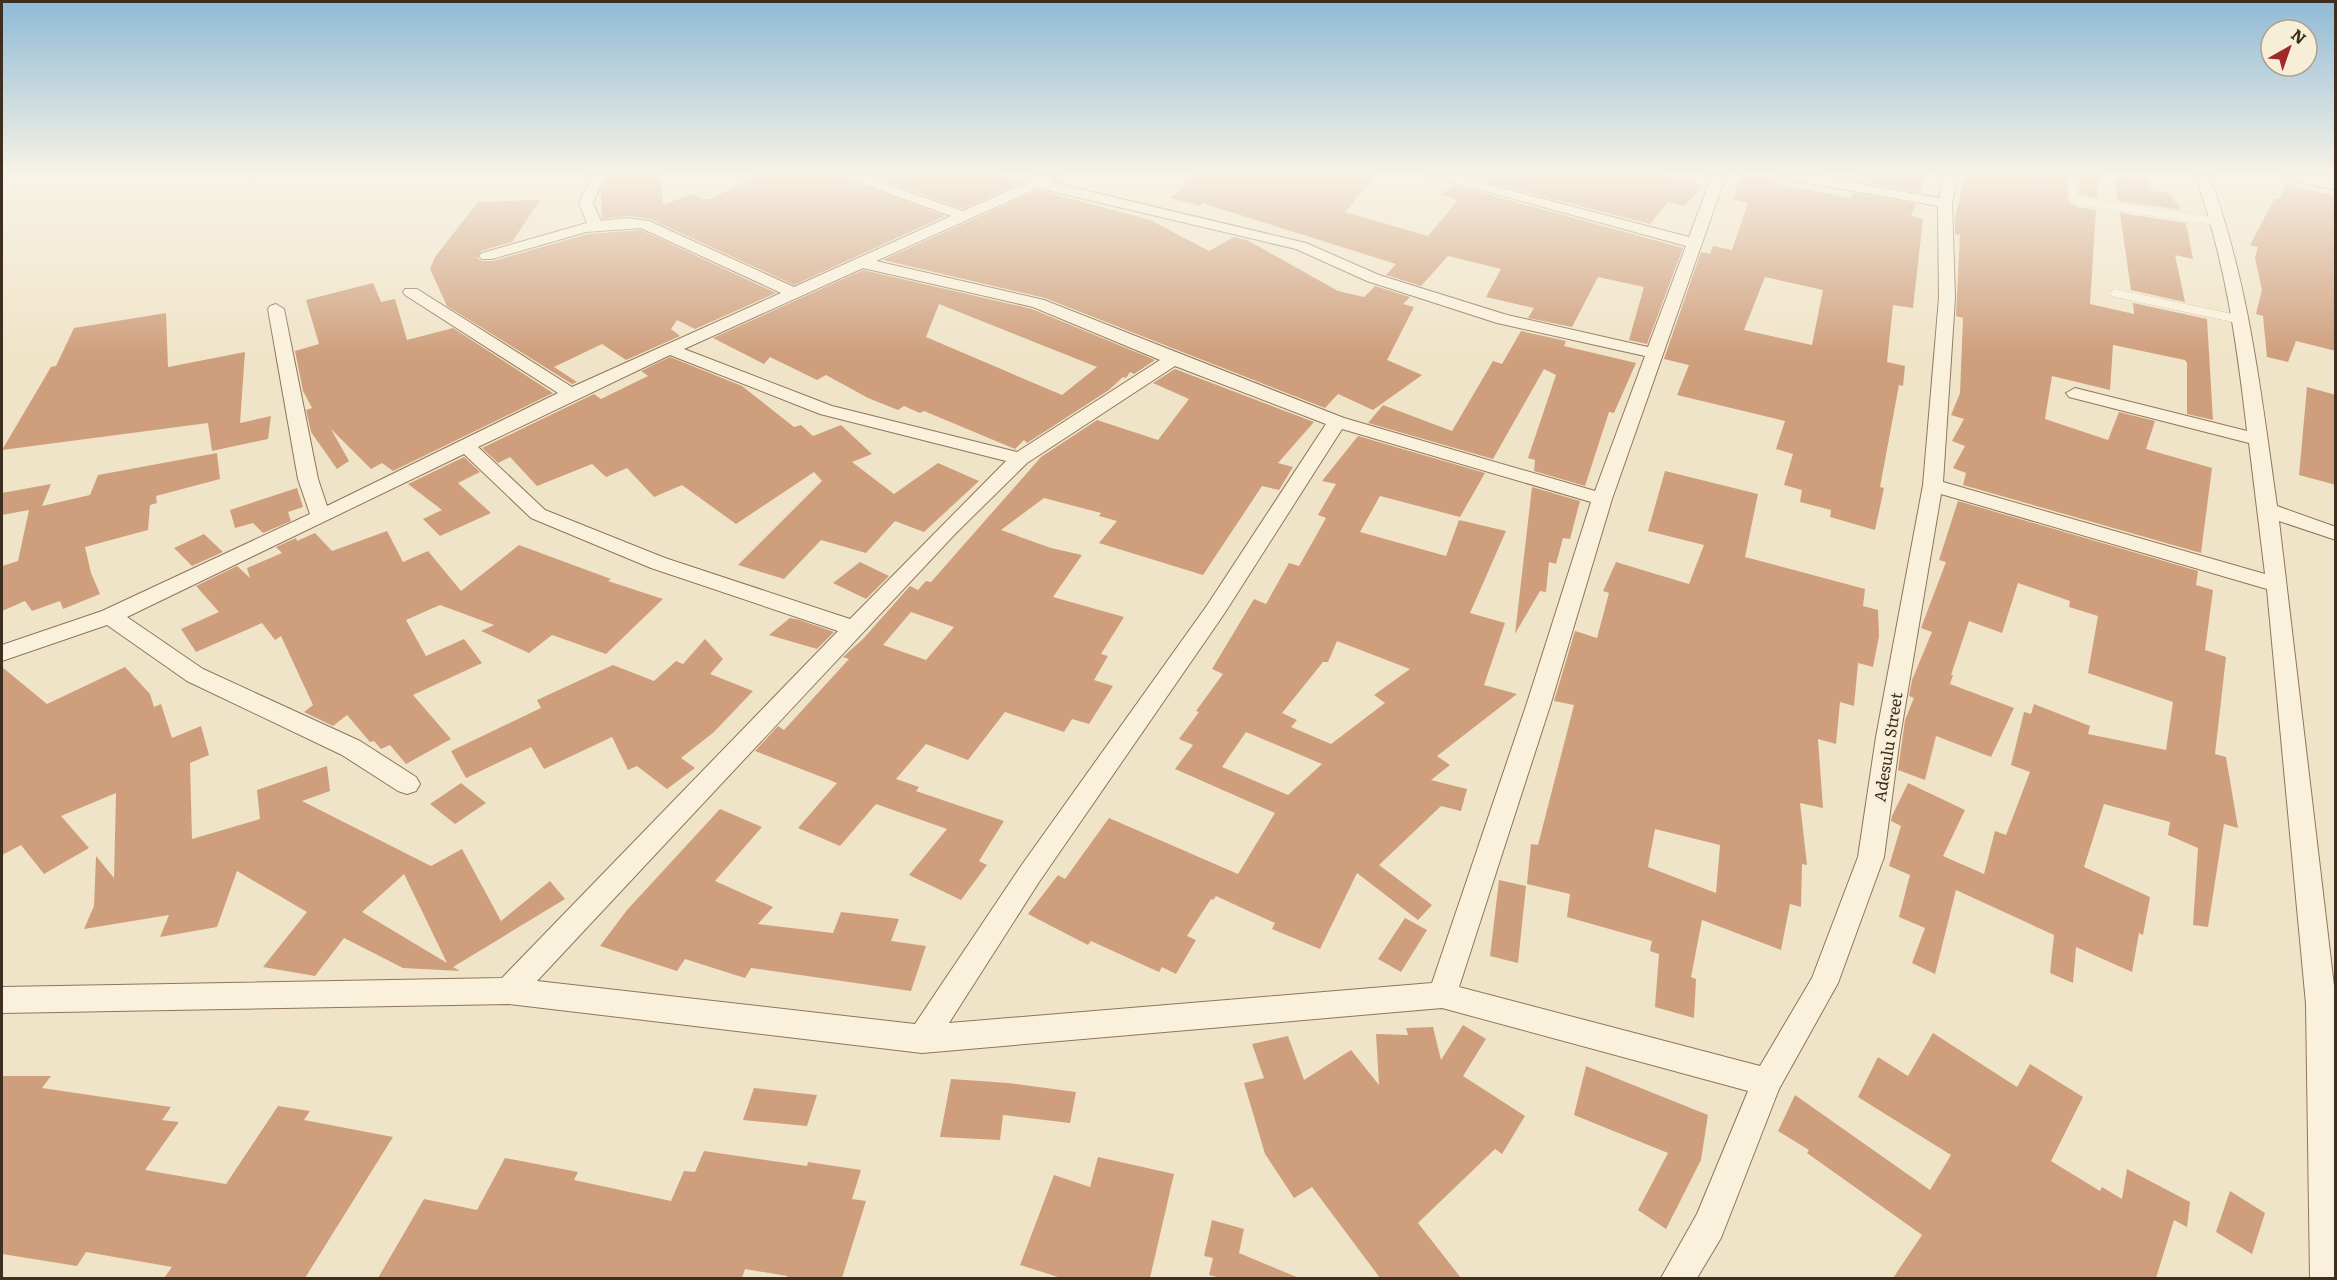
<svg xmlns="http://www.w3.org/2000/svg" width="2337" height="1280" font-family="Literata,serif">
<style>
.building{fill:#cf9f7d;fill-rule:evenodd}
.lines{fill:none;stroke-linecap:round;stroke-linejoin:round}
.service-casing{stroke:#8d765c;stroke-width:8}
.minor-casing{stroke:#8d765c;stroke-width:2}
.tertiary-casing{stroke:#8d765c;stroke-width:2}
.service{stroke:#faf1dc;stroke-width:8}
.minor{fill:#faf1dc;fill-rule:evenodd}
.tertiary{fill:#faf1dc;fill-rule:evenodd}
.labels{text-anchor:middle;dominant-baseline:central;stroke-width:5;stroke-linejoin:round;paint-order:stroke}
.street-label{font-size:16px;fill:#3d2e20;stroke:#f7eed8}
</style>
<rect width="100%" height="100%" fill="#f0e4c8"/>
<path class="building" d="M608,175h52l3,30 29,-11 10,5h8l50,-24h76l109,41 -151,69 -144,-66 -24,-3 -24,3 -1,-29z
M868,175h131l22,7 -58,27z
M1199,175h177l-31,37 83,24 30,-36 -17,-5 13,-10 229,63 -36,96 -18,-4 15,-53 -46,-10 -26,50 -44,-9 6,-10 -48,-11 15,-28 -53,-13 -27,30 -35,-11 10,-11 -194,-61 -1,3 -31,-8z
M1468,175h191l45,11 -20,20 -16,-4 -18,22 -184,-47z
M1739,175l30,3 -1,4 83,16 2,-5 63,11 -5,12 12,3 -10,89 -20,-3 -6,57 18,4 -2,20 -4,-1 -19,102 4,1 -9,42 -45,-13 1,-7 -31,-8 2,-12 -18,-5 9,-31 -17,-5 9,-28 -108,-26 12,-30 -25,-6 37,-107 9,2 3,-8 19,4 16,-47 -14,-3zM1765,277l58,13 -11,55 -68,-15z
M1861,175h66l-7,17 -62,-11z
M1965,175h134l-2,23 -18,-4 1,-12 -6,-4 -5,3 -2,17 3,5 8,4 18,3 -6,94 44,10 -1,-11 74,16 6,101 -26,-6v-51l-2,-3 -72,-15 -3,45 -58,-14 -7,43 63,21 11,-28 36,9 -9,28 66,19 -11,85 -238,-68 3,-12 -13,-5 12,-22 -13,-5 12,-22 -13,-4 9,-22 3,-75 -7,-2 4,-81 -5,-1v-15z
M2114,176l35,5 3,10 15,1 15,18 -64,-9z
M2286,184l50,12v155l-40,-10 -8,21 -21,-5 -4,-41 -7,-2 6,-24 -7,-32 3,-11 -8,-2 25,-47 4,1z
M1038,190l112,30 59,31 25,-14 13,3 91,51 26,6 11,-11 35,11 -7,7 11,3 -27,53 35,15 -49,35 -35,-16 -13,14 -280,-110 -162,-38z
M540,200l-28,42 -31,9 -4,7 5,3h11l95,-27 53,-4 135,63 -81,36 -18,-9 -6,9 9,7 -54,24 -24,-16 -48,23 23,15 -5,2 -125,-78 -17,-37 5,-12 43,-55z
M2120,213l66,10 7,36 -18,-4 10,47 -54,-12z
M863,270l169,39 123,51 -21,14 -4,-2 -4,6 -3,-1 -14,13 -82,53 -3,-3 -9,9 -91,-38 -4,2 -16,-7 -6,4 -30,-12 -42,-23 -9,5 -47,-23 -6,7 -51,-26zM939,304l158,63 -35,28 -136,-58z
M373,283l8,19 14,-3 12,41 46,-12 100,65 -160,78 -11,-8 -11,6 -40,-40 18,32 -12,8 -26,-37 -5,-22 6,-2 -9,-17 -8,-40 24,-7 -13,-44z
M166,313l2,54 77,-15 -5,71 31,-7 -3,23 -56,12 -4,-28 -206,27 49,-83 5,-1 18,-38z
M1521,331l45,10 -2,5 72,17 -22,50 -5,-1 -24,74 -51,-15 1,-11 -7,-2 28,-83 -12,-6 -51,90 -125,-36 15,-18 69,26 41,-70 9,3z
M670,357l72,29 52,41 7,-2 12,11 28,-11 31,29 -20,8 42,32 44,-31 41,18 -55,51 -29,-11 -29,32 -45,-13 -37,39 -46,-14 84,-84 -8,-9 -78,52 -54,-39 -28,12 -27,-29 -21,9 -14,-13 -55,22 -27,-29 -12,6 -16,-15 112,-54 7,5 47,-23 -7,-5z
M1175,369l139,53 -36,41 15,4 -14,23 -17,-4 -59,89 -104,-32 18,-22 -18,-5 2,-3 -57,-15 -43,32 50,18 31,7 -29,42 71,20 -23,37 7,2 -14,24 19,6 -24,38 -17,-5 -8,13 -59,-20 -37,48 -42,-16 -30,35 23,8 -3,4 88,30 -25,40 8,4 -26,35 -52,-25 38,-46 -71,-25 -36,42 -42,-18 39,-45 -82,-32 23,-25 6,4 65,-71 -6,-2 20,-18 47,-53 8,4 8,-9 5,1 110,-125 56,-37 61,20 31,-41 -36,-16zM911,612l43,15 -28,33 -43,-15z
M2307,387l29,8v90l-37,-10z
M1358,436l127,37 -25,44 -80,-21 -20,36 86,24 13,-36 47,11 -36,82 35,10 -21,62 33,9 -80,62 13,9 -19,15 36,9 -6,22 -20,-5 -62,59 53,40 -14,15 -61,-47 -37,76 -48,-20 3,-6 -59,-27 -3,4 -2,-1 -24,37 9,4 -20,34 -14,-7 -3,5 -68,-31 -3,4 -60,-31 30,-39 7,4 44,-61 129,56 37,-61 -100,-44 18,-24 -14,-6 20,-27 -3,-1 27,-37 -11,-5 42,-70 12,5 23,-41 10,3 27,-48 -8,-3 18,-31 -14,-3zM1337,641l73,28 -36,26 11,8 -54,41 -40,-17 6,-7 -15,-7 41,-51h5zM1246,732l76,32 -34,31 -66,-28z
M217,453l3,26 -64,17 1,7 -7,2 -2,25 -63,17 6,26 9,21 -37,15 -3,-8 -28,10 -7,-10 -23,10v-45l16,-5 11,-51 -27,5v-22l49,-9 -9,22 48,-11 8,-20z
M464,457l16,15 -22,11 33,30 -51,23 -17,-17 19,-9 -34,-26z
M1665,471l93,23 -13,63 120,32 -2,17 15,4 1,26 -6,31 -15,-4 -4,43 -14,-4 -4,42 -18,-5 5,69 -23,-5 7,62 -5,-1 -1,43 -11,-3 -9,46 -79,-30 -11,57 5,2 -2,39 -39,-11 4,-53 -9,-3 2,-10 -85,-24 3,-23 -43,-10 4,-40 7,1 36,-140 -20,-4 21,-70 22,7 12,-45 -6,-2 13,-29 73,22 15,-39 -56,-14zM1655,829l65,16 -4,48 -68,-26z
M1532,487l48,14 -10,38 -7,-1 -7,26 -7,-2 -3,30 -6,-1 -25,43z
M297,488l6,19 -15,5 3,9 -28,12 -10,-10 -18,5 -5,-18z
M1958,501l240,70 -2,14 17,5 -8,60 21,7 -11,97 11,3 12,71 -14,-4 -16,103 -15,-2 5,-77 -30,-13 2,-13 -66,-18 -20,63 66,30 -7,38 -4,-2 -7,39 -56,-25 -3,36 -23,-10 4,-38 -98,-45 -21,84 -23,-11 13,-35 -26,-11 11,-42 -21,-9 12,-40 -10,-5 1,-5 16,-33 57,27 -22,46 41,18 11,-43 11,4 24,-63 -19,-7 13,-53 7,2 3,-10 56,22 -2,8 78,16 7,-48 -85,-29 10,-57 -29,-9 1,-6 -52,-18 -16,50 -33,-12 -18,54h2l-3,9 64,24 -23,49 -55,-21 -11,44 -27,-10 7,-50 9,-22 -5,-2 3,-16 20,-48 -11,-4 25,-66 -7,-2z
M387,531l16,31 25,-11 33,40 58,-46 92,34 -3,2 55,18 -57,55 -54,-19 -23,18 -48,-22 13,-6 -54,-20 -34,15 20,36 38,-17 18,24 -69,32 38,44 -45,25 -16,-19 -9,4 -7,-8 -4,1 -23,-27 -14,11 -29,-14 9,-7 -32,-69 -6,4 -13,-17 -66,29 -15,-23 38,-17 -23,-26 41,-20 13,12 -3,-10 35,-15 -6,-6 20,-9 1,3 18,-8 17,18z
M204,534l19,18 -31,14 -18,-18z
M860,562l29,14 -23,23 -33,-16z
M790,618l10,2 34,12 -17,17 -48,-14z
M705,639l18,20 -13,15 43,17 -39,41 -33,26 14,10 -28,21 -30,-23 -9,4 -16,-33 -68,32 -13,-22 -65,31 -15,-27 90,-43 -4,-8 76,-35 41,16 22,-20 7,3z
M2,667l45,37 78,-37 25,27 4,13 7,-3 11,34 29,-12 8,29 -19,8 2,76 68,-20 -3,-29 70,-24 3,25 -28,10 129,65 31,-17 39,72 49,-40 15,18 -112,68 7,4 -57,-3 -59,-30 -29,38 -52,-9 44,-55 -70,-41 -20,56 -57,10 9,-22 -85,14 10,-23 2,-50 18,22 2,-85 -55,23 28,32 -45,26 -23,-29 -19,10zM404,874l43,89 -85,-51z
M461,783l25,20 -31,21 -25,-20z
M720,809l42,18 -47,54 58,26 -15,17 75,9 8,-21 58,7 -8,22 35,5 -15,45 -160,-23 -6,10 -60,-19 -8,12 -77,-25 27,-36z
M1499,880l27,6 -8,77 -28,-7z
M1405,918l22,12 -26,42 -23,-13z
M1463,1025l23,14 -23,37 62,40 -23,38 -7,-5 -77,74 43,55h-81l-68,-91 -18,11 -29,-44 -21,-71 20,-5 -12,-34 36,-8 16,44 47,-30 28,35 -3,-51 32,1 -2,-7 27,-1 8,33z
M1933,1033l84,54 13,-23 53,33 -32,64 49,30 2,-4 20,12 5,-30 63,33 -3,25 -13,-7 -18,58h-263l29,-43 -115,-82 2,-3 -31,-19 17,-36 135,95 21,-35 -93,-58 20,-40 30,19z
M1586,1066l122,49 -7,45 -35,69 -28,-19 30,-57 -94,-38z
M2,1076h49l-9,12 129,19 -9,13 17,2 -34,48 81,14 52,-78 32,5 -6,9 89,17 -88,141h-141l8,-11 -86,-15 -9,14 -75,-12z
M951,1079l57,4 68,9 -6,31 -67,-8 -3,25 -60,-3z
M754,1088l63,7 -10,31 -64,-6z
M704,1151l103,15 1,-4 53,8 -9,29 14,2 -24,77h-55v-2l-42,-7 -3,9h-364l46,-79 53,11 28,-52 73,14 -4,8 97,21 13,-30 11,1z
M1098,1157l76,17 -24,104h-89l-41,-13 34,-90 36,12z
M2230,1191l35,22 -13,41 -36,-22z
M1212,1220l32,9 -5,24 60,25h-78l-12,-3 4,-17 -9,-2z"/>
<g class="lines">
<defs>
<path id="service" d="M2074,184l-1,14 7,3 139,21
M2115,293l127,27"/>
<path id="minor" d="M592,175h14l-13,28 8,18 25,-3 23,3 145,66 157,-71 -113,-41h22l103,36 79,-36h19l-11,7 256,61 73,32 128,40 141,32 38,-101 -260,-71h25l238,62 23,-62h14l-114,324 -62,207 -91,281 301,79 52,-88 46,-121 18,-120 47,-252 16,-187 -1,-92 -153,-27 -7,-4h33l128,23 5,-23h14l-6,28 3,95 -12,184 322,92 -16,-131 -180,-46 -3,-4 9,-5 172,43c-10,-88 -22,-172 -52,-256h14c40,107 52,219 68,331l59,21v13l-57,-19 57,482v275h-26l-4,-274 -39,-415 -326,-95 -41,243 -16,120 -46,126 -59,106 -58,149 -24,40h-36l36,-64 51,-123 -306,-83 -520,45 -413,-49 -507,9v-26l500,-9 336,-347 -187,-63 -120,-50 -67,-64 -337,163 76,52 157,72 56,36 4,7 -4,7 -9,3 -9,-3 -56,-36 -155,-74 -80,-56 -105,36v-16l100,-34 208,-97 -12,-35 -30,-170 2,-3 6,-2 8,5 34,170 9,27 231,-113 -153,-98 -2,-3 2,-3h12l155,98 209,-94 -140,-65 -55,4 -94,27h-10l-3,-3 3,-3 105,-30 -8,-20zM1038,188l258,61 71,32 130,42 148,33 -50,135 -251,-73 -300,-118 -168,-39zM863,268l170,39 127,53 -143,92 -185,-46 -148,-57zM670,355l150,59 186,47 -156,158 -185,-61 -120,-48 -67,-63zM1175,366l151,58 -118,180 -187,262 -106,158 -378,-43 418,-447 72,-71zM1342,429l249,73 -65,204 -94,277 -483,40 90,-141 185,-268z"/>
<path id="tertiary" d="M2283,175h34l19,4v11l-50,-11z"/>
</defs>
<use href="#service" class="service-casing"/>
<use href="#minor" class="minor-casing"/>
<use href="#tertiary" class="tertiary-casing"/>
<use href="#service" class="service"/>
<use href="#minor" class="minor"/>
<use href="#tertiary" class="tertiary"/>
</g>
<linearGradient id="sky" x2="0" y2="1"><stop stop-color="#8fbad6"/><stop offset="0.49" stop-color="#f8f3e6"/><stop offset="1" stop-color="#f8f3e6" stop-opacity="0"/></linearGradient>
<rect width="2337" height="355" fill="url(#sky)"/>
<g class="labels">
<g class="street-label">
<text transform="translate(1887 747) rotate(-81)">Adesulu Street</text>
</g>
</g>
<rect width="2337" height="1280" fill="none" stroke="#3d2e20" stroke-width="6"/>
<g transform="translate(2289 48) rotate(40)"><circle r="28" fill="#f7eed8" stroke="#ada18e" stroke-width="1.5"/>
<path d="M0-4.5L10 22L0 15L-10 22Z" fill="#9e2a2b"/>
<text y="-9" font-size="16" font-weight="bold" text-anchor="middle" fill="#3d2e20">N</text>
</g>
</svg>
